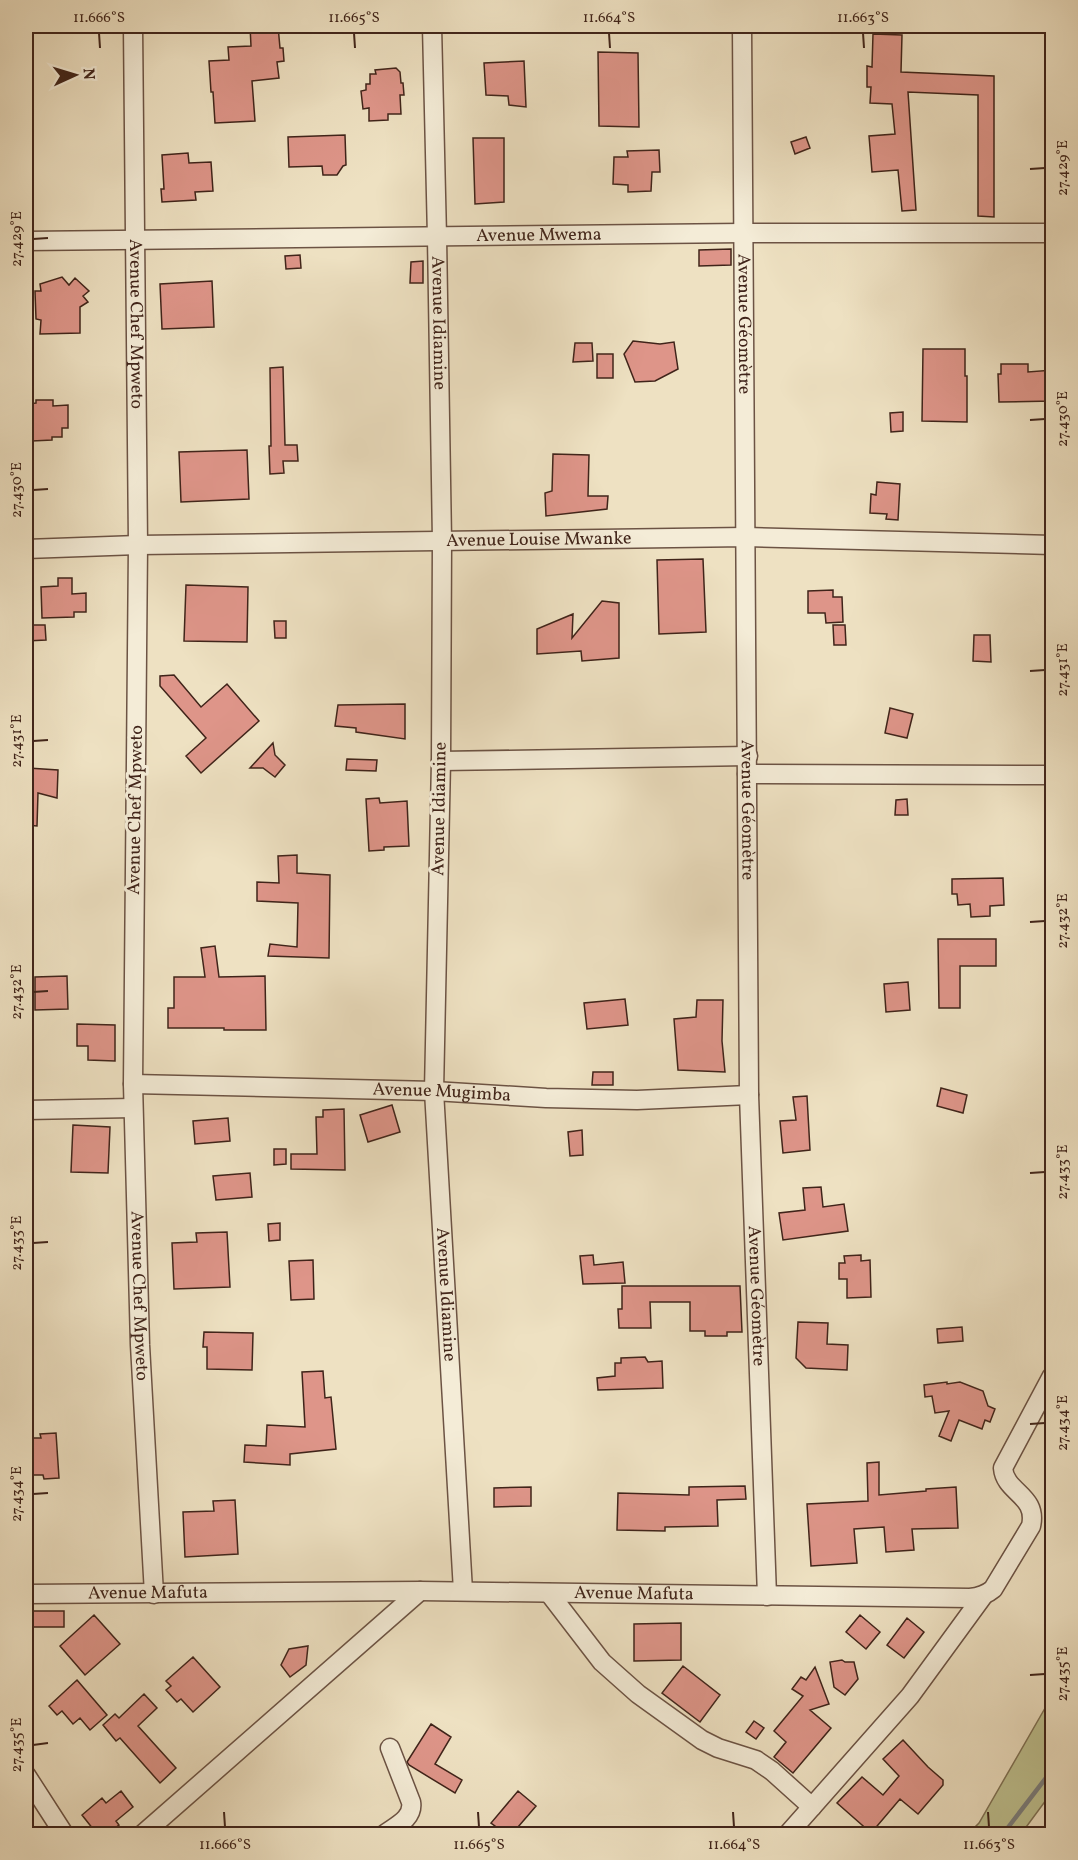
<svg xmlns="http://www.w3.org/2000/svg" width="1078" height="1860" font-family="Vollkorn,serif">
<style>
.green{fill:#bec190;stroke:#7f7255;stroke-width:1.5}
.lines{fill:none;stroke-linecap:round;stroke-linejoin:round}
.stream{stroke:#7a7e7e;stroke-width:4.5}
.building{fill:#de9589;stroke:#40241a;stroke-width:1.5}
.minor-casing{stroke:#6c5344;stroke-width:21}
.minor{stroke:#f4ecd7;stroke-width:18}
.ticks{fill:none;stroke:#40241a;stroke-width:2}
.labels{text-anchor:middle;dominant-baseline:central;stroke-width:6;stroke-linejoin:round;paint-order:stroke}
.street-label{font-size:18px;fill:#40241a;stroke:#f4ecd7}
.neatline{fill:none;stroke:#40241a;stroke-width:2}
.ticks-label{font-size:15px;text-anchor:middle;fill:#40241a}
</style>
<rect width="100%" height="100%" fill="#eee1c2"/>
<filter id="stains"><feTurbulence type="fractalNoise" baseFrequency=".00333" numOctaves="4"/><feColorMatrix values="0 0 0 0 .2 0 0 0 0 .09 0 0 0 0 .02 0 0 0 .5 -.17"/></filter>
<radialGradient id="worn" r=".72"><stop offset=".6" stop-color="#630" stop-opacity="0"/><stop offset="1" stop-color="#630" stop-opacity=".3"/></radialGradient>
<path class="green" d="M1052,1696v96l-31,42h-53l11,-11z"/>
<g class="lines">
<path class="stream" d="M1003,1834l49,-64"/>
</g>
<path class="building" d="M250,26h28l2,22h3l1,13 -7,1 2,16 -27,3 3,40 -40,2 -2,-31h-2l-2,-31 20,-1 -1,-13 23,-1z
M873,34l29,1 -1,37 93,4v141l-16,-1v-121l-70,-3 8,118 -14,1 -4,-41 -26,2 -3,-36 26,-2 -3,-30 -22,-1 1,-16h-4v-21l5,1z
M598,52l40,1 1,74 -40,-1z
M524,61l2,46 -17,-2 -1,-9 -22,-1 -2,-32z
M396,68l4,4 1,11h2l1,12h-4l1,19h-13v6l-19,1v-13l-6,1 -2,-18 5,-1v-6h4v-10h6l-1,-4z
M345,135l1,30 -3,1 -6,9h-14l-1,-9 -33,1 -1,-30z
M806,137l4,11 -15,6 -4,-12z
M473,138h31v64l-29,2z
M659,150l1,22h-8l-1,19 -23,1v-7l-15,-1 1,-27h14l-1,-6z
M188,153l1,10 22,-1 2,29 -18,1 1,8 -34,2 -1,-13h3l-2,-34z
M731,249v16l-32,1v-16z
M300,255l1,13 -15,1 -1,-13z
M423,261v22h-13l1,-21z
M62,277l7,8 6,-7 14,13 -6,5 5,6 -8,5v26l-40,1 1,-14 -5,-1 -1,-28h6l-1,-7z
M212,281l2,46 -52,2 -2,-45z
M633,341l27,3 14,-2 4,27 -23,12 -20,1 -11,-28z
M575,343h17l1,18 -20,1z
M923,349h42v27h2v46l-45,-1z
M597,354h16v24h-16z
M1001,364h27v8l25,-2v31l-54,1 -1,-28h3z
M283,367l2,78h12l1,16h-15l1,12 -14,1 -1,-28h2l-1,-78z
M36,400h17v6l15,-1v23h-6v9h-10v3l-20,1v-5h-5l-1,-32 10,-1z
M903,412v19l-12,1 -1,-19z
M247,450l2,49 -68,3 -2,-50z
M553,454l36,1 -1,41h20l-1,13 -61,7 -1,-23 7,-2z
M877,482l23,2 -2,36 -12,-1 1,-5 -17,-1 1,-19 5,1z
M703,559l3,73 -47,2 -2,-74z
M58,578h14v16l14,-1v19h-12v5l-32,1 -1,-31 17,-1z
M186,585l62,2 -1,55 -63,-1z
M833,590v7h9l1,25 -17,1 -1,-10h-17v-22z
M602,601l17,2v55l-37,3 -1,-10 -44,3v-25l36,-15 -1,24z
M274,621h12v17h-11z
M26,625h19l1,15 -20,1z
M833,625h12l1,20h-12z
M974,635h16l1,27 -18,-1z
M174,675l27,32 26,-23 32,37 -58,52 -15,-17 20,-18 -46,-52v-10z
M405,704v35l-49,-7v-4l-21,-2 3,-21z
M890,708l23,6 -6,24 -22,-5z
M273,743l2,12 10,10 -10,12 -12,-9h-13z
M347,759l30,1 -1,11 -30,-1z
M28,768l30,2 -1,28 -19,-5 -1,33 -11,-1v-49h2z
M379,798l1,5 27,-2 2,45 -25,1v3l-15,1 -3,-52z
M907,799l1,16h-13l1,-15z
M297,855v18l33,2 -1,83 -61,-2 2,-12 27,3 1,-44 -41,-2v-19l22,1 -1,-27z
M1003,878l1,27 -14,1v10l-19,1 -1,-13 -12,1 -1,-11h-5v-15z
M938,939h58v27h-36v42h-21z
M215,946l4,31 46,-1 1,54h-42v-2h-56v-20h6v-31h31l-4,-29z
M67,976l1,33 -33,1v-33z
M908,982l2,28 -24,2 -2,-28z
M625,999l3,26 -41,4 -3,-26z
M697,1000h26l-1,41 3,31 -47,-2 -4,-51 22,-2z
M77,1024l38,1v36l-27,-1v-14h-11z
M593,1072h20v13h-21z
M941,1088l26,7 -4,18 -26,-7z
M807,1096l3,54 -27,3 -3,-32 16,-1 -3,-23z
M392,1105l8,27 -32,10 -8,-27z
M344,1109l1,61 -54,-1v-15h26l-1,-37h7v-7z
M228,1118l2,23 -35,3 -2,-23z
M73,1125l37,2 -2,46 -37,-1z
M582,1130l1,25 -13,1 -2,-24z
M274,1149h12v15l-12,1z
M250,1173l2,24 -36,3 -3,-24z
M821,1187l2,20 21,-3 4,27 -65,9 -4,-27 26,-3 -2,-22z
M280,1223v17l-11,1 -1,-17z
M227,1232l3,55 -56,2 -2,-46 25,-1 -1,-9z
M593,1255l1,10 29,-3 2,21 -42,1 -3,-28z
M861,1255v6l9,-1 1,37 -24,1v-19h-8v-16h6l-1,-7z
M313,1260l1,39 -23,1 -2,-39z
M622,1286h118l2,46h-15v4h-22v-5h-15v-29h-40l1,26h-32l-1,-19h4z
M798,1322l30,1 -1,21 21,1 -1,25 -41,-2 -10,-10z
M962,1327l1,14 -25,2 -1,-14z
M204,1332l49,1 -1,37 -45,-1v-22h-4z
M645,1357l3,5 14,-1 1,27 -65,2 -1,-12 18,-2v-13h6v-5z
M323,1371l2,27 6,-1 5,52 -46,5v11l-46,-3 1,-17 21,1 1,-21 38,2 -3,-55z
M947,1382v2l13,-2 23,9 5,15 7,3 -5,13 -5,-2 -3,9 -23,-9 -8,21 -12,-5 10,-25 -14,2 -3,-17 -7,1 -1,-12z
M56,1433l3,45 -15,1 -1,-4h-16l-1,-37h15l-1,-4z
M879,1462v33l47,-4v-2l30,-2 2,41 -46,1 2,21 -28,2 -2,-25 -30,2 3,34 -46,3 -4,-62 61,-3 -1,-38z
M745,1486l1,13 -29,1 1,26 -53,1v4l-48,-1 1,-37 71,2v-8z
M531,1487v19l-37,1v-19z
M235,1500l3,54 -53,3 -2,-45 31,-1 -1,-10z
M26,1611h38v16h-38z
M94,1615l26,29 -35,31 -25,-29z
M860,1615l20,17 -14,17 -20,-17z
M907,1618l17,14 -20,26 -17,-13z
M681,1623v37l-47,1v-37z
M308,1646l-2,19 -16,12 -9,-12 8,-16z
M193,1657l27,30 -27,25 -12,-13 -4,3 -11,-12 5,-4 -5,-5z
M842,1660l3,2h9l4,17 -13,16 -11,-8 -4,-25z
M683,1666l37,29 -20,27 -38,-29z
M815,1667l14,37 -19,6 21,18 -38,45 -19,-16 12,-15 -12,-11 29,-35 -11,-7 9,-12 5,3z
M77,1680l30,35 -17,15 -10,-12 -7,6 -11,-13 -5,4 -8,-9z
M144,1694l13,14 -19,18 38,42 -16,15 -40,-45 -4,3 -13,-16 12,-11 4,4z
M754,1721l10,7 -8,11 -10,-7z
M431,1724l20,13 -16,27 27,16 -7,13 -46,-28 -2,-3z
M903,1740l25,27 15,13v5l-25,29 -18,-15 -28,33h-2l-33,-29 25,-26 21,18 16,-19 -16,-17z
M121,1791l12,16 -17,14 3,4 -12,9h-10l-15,-19 20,-17 4,5z
M518,1791l18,15 -24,28h-6l-15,-11z"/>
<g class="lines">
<defs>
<g id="minor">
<path id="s1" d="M133,26l5,519 -5,539 7,261 14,249"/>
<path id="s2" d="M432,26l5,211 5,304 -1,220 -7,330 29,500"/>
<path id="s3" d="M742,26l7,1069 18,501"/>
<path id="s4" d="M26,241l717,-8h309"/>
<path id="s5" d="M26,549l112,-4 608,-8 306,8"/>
<path d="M441,761l307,-5"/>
<path d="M747,774l305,1"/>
<path id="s6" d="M133,1084l301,7 112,7 91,2 112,-5"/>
<path d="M26,1110l107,-2"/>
<path d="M549,1593l53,69 36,32 64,46 16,8 38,12 16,11 40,36"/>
<path id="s7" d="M26,1594l394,-3 550,7c9,-1 16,-3 23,-9l38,-63c7,-31 -26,-33 -28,-58l49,-92"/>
<path d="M26,1775l38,59"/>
<path d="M143,1834l277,-243"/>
<path d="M385,1834c11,-8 29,-16 26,-32l-21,-54"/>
<path d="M788,1834l122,-138 73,-100"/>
</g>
</defs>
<use href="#minor" class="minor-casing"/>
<use href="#minor" class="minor"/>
</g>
<path class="ticks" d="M99,33l1,15M354,33l1,15M609,33l1,15M863,33l1,15M1030,169l15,-1M33,239l15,-1M1030,420l15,-1M33,490l15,-1M1030,671l15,-1M33,741l15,-1M1030,922l15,-1M33,992l15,-1M1030,1173l15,-1M33,1243l15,-1M1030,1424l15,-1M33,1494l15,-1M1030,1675l15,-1M33,1745l15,-2M224,1812l1,15M478,1812l1,15M733,1812l1,15M988,1812l1,15"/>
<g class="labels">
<g class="street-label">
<text stroke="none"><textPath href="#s4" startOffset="513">Avenue Mwema</textPath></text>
<text stroke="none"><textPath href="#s2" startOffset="297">Avenue Idiamine</textPath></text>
<text stroke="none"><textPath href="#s1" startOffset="298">Avenue Chef Mpweto</textPath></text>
<text stroke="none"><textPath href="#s3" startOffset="298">Avenue Géomètre</textPath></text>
<text stroke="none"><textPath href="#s5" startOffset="513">Avenue Louise Mwanke</textPath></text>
<text transform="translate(440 809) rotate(-89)">Avenue Idiamine</text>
<text transform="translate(136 810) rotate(-89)">Avenue Chef Mpweto</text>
<text stroke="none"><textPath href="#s3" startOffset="784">Avenue Géomètre</textPath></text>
<text stroke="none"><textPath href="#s6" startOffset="309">Avenue Mugimba</textPath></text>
<text stroke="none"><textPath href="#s2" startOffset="1269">Avenue Idiamine</textPath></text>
<text stroke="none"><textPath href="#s1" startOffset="1270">Avenue Chef Mpweto</textPath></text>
<text stroke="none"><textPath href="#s3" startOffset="1270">Avenue Géomètre</textPath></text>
<text stroke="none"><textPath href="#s7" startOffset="122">Avenue Mafuta</textPath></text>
<text stroke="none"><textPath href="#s7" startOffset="608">Avenue Mafuta</textPath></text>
</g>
</g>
<rect width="1078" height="1860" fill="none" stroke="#eee1c2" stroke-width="66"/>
<g transform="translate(75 75) rotate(86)" stroke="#f4ecd7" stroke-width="4.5" paint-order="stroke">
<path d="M0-4.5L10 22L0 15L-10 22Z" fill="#40241a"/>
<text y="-9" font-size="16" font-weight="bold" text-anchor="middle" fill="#40241a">N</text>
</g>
<rect x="33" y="33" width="1012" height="1794" class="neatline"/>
<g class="ticks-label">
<text x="99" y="22">11.666°S</text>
<text x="354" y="22">11.665°S</text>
<text x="609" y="22">11.664°S</text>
<text x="863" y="22">11.663°S</text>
<text transform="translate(1062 168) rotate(-90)" y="5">27.429°E</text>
<text transform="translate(16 239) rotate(-90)" y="5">27.429°E</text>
<text transform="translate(1062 419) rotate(-90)" y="5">27.430°E</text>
<text transform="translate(16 490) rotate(-90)" y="5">27.430°E</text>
<text transform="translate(1062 670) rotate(-90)" y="5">27.431°E</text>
<text transform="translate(16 741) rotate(-90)" y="5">27.431°E</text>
<text transform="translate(1062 921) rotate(-90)" y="5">27.432°E</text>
<text transform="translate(16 992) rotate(-90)" y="5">27.432°E</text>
<text transform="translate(1062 1172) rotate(-90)" y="5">27.433°E</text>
<text transform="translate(16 1243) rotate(-90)" y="5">27.433°E</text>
<text transform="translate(1062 1423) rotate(-90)" y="5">27.434°E</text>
<text transform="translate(16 1494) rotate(-90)" y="5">27.434°E</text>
<text transform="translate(1062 1674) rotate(-90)" y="5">27.435°E</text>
<text transform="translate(16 1745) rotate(-90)" y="5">27.435°E</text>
<text x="225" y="1849">11.666°S</text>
<text x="479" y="1849">11.665°S</text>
<text x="734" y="1849">11.664°S</text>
<text x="989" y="1849">11.663°S</text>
</g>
<rect width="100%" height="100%" filter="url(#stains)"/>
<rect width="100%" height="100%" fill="url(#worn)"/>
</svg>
